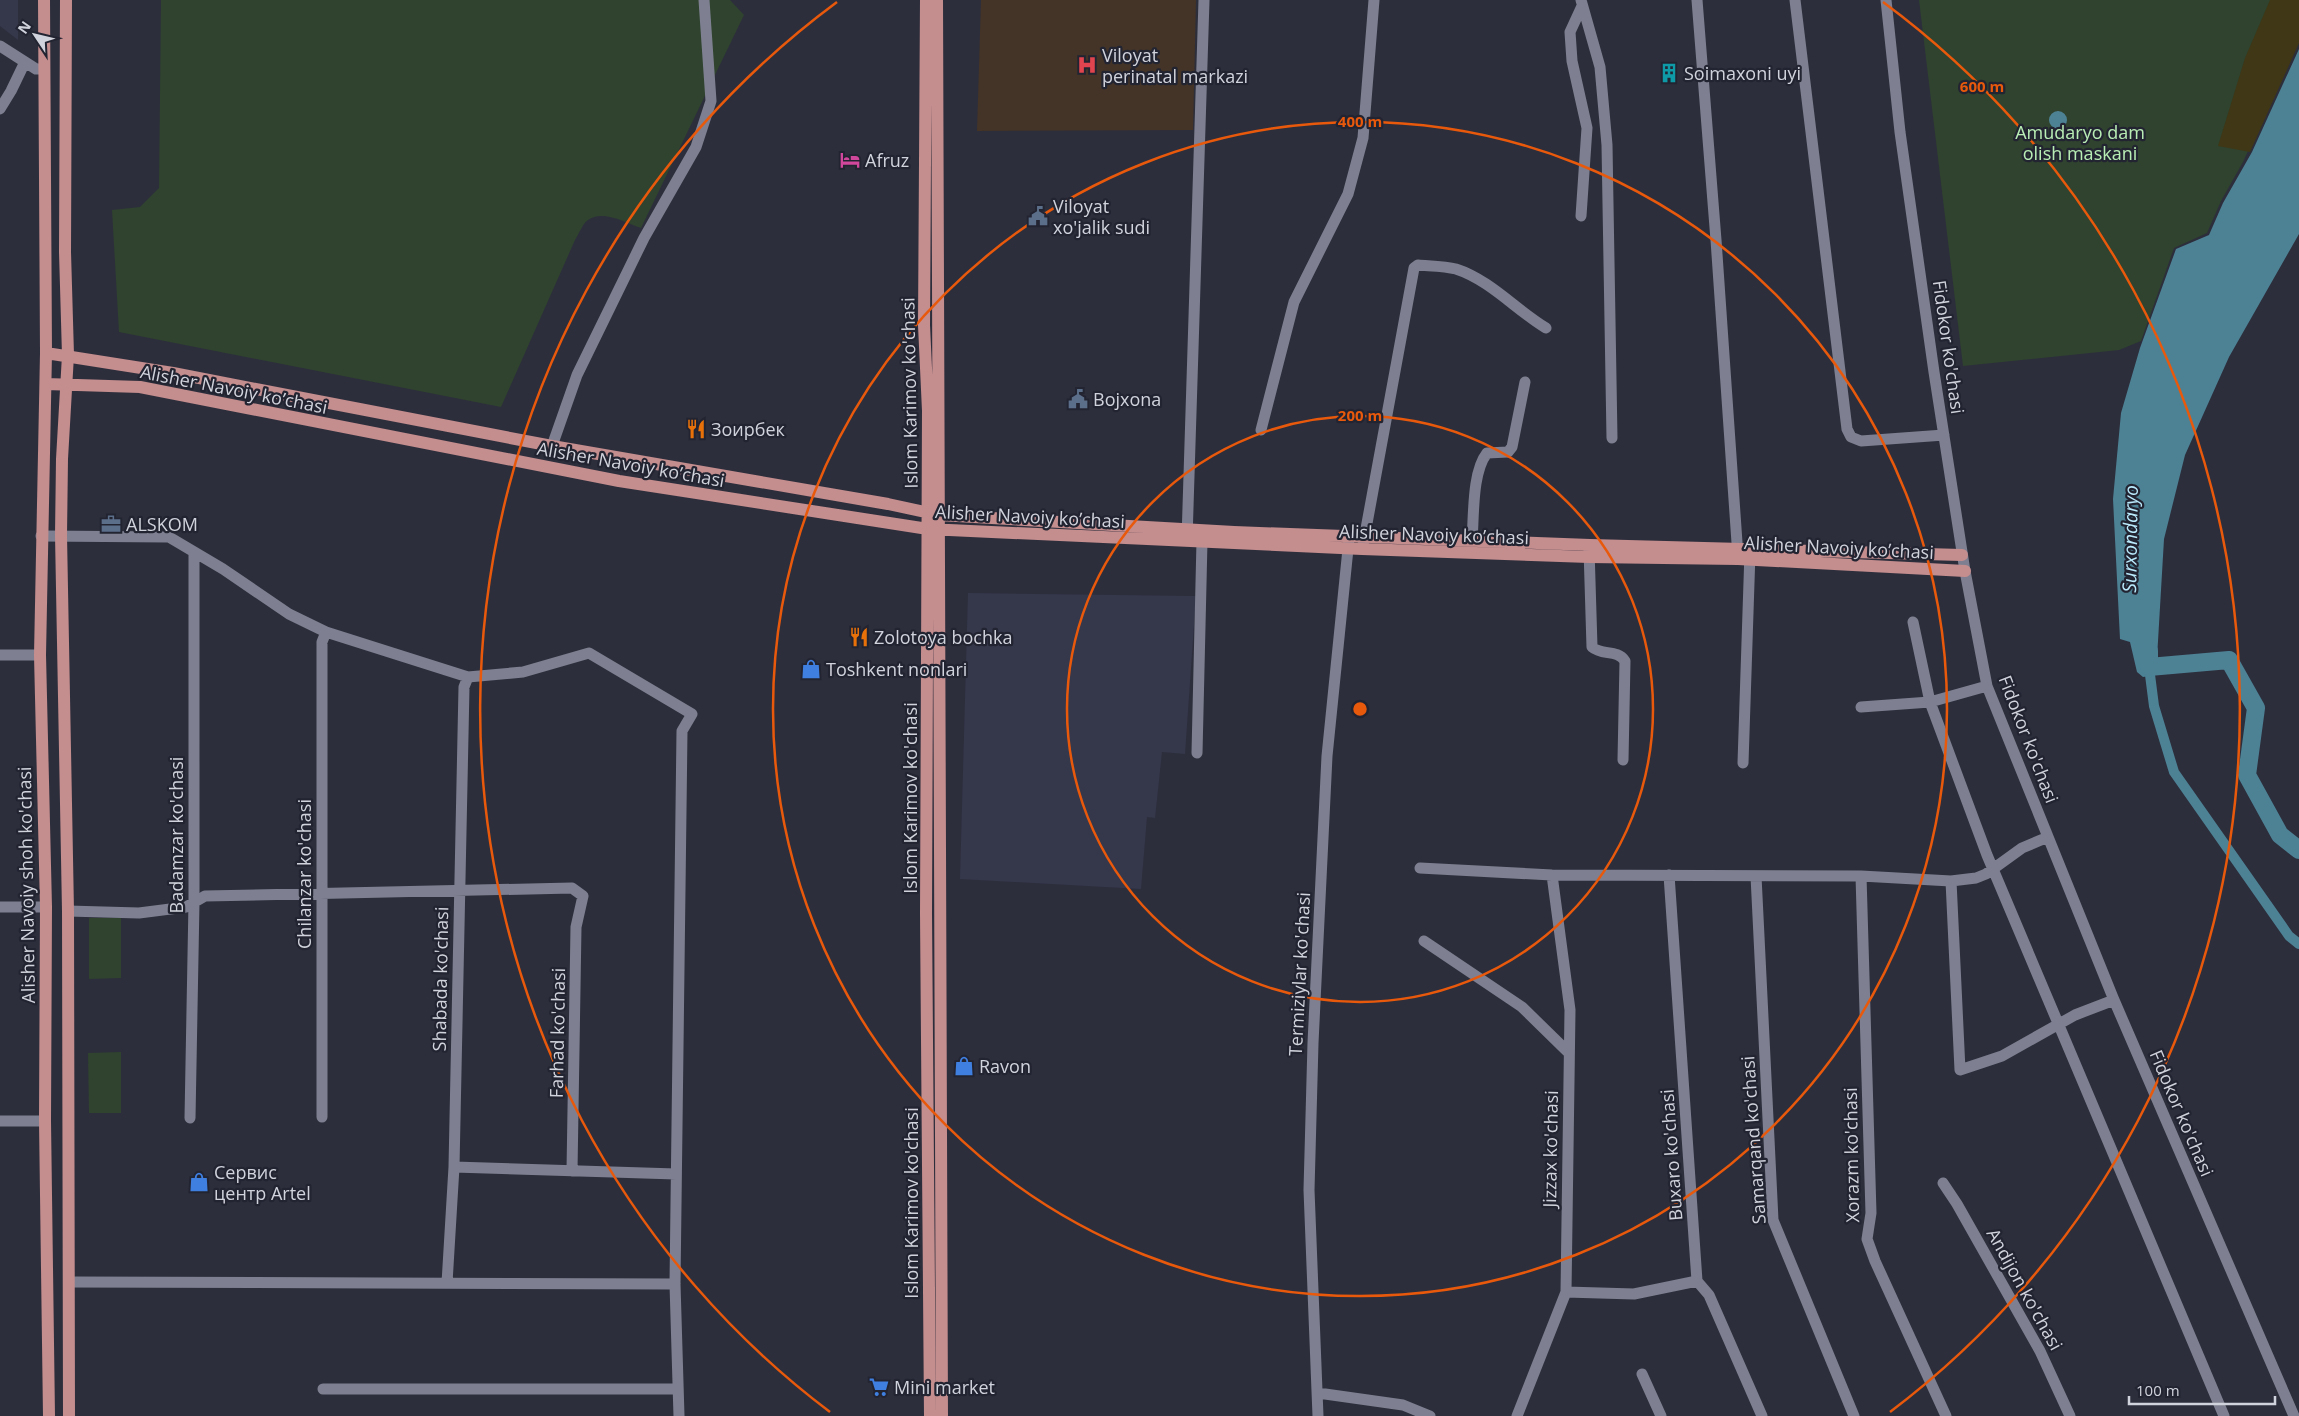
<svg xmlns="http://www.w3.org/2000/svg" width="2299" height="1416" font-family="'Open Sans',sans-serif">
<style>
.built{fill:#35374b}
.medical{fill:#433427}
.green{fill:#2f432e}
.sand{fill:#3f3716}
.water{fill:#4d8295}
.lines{fill:none;stroke-linecap:round;stroke-linejoin:round}
.canal{stroke:#4d8295;stroke-width:10}
.river{stroke:#4d8295;stroke-width:18}
.minor{stroke:#7e8091;stroke-width:11}
.major{stroke:#c48d8e;stroke-width:12}
.ring{fill:none;stroke:#e8590c;stroke-width:2.5}
.labels{text-anchor:middle;dominant-baseline:central;stroke-width:4.5;stroke-linejoin:round;paint-order:stroke}
.poi-label{font-size:18px;fill:#d1d3dc;stroke:#232432;text-anchor:start}
.park-label{font-size:18px;fill:#b8edb4;stroke:#232432}
.street-label{font-size:18px;fill:#d1d3dc;stroke:#232432}
.water-label{font-size:19px;font-style:italic;fill:#baebfd;stroke:#232432}
.centre{fill:#e8590c;stroke:#232432;stroke-width:2.5}
.ring-label{font-size:15px;text-anchor:middle;font-weight:bold;fill:#e8590c;stroke:#232432;stroke-width:4.5;stroke-linejoin:round;paint-order:stroke}
</style>
<rect width="100%" height="100%" fill="#2d2e3c"/>
<path class="built" d="M0,0h18v40l-18,-14z
M968,593l228,3 -11,158 -23,-2 -7,66 -8,-1 -6,72 -181,-10z"/>
<path class="medical" d="M981,0h215l-3,130 -216,1z"/>
<path class="green" d="M161,0h569l14,15 -103,213c-14,-5 -39,-19 -53,-8 -5,3 -9,14 -13,20l-74,167 -382,-75 -7,-122 28,-3 19,-19z
M1919,0h380v39l-56,123 -22,39 -14,32 -33,15 -33,93 -22,9 -156,16z
M89,918h32v60l-32,1z
M121,1052v61h-32l-1,-60z"/>
<path class="sand" d="M2270,0h29v43l-49,109 -32,-6 27,-88z"/>
<path class="water" d="M2299,49v185l-70,123 -44,98 -21,84 -8,136 -13,2 -6,-5 -7,-30 -10,-3 -7,-140 8,-86 19,-65 36,-99 33,-14 14,-32 29,-51z
M2049 120a9 9 0 1 1 18 0a9 9 0 1 1-18 0Z"/>
<g class="lines">
<path class="canal" d="M2149,667l5,39 20,66 115,164 10,8"/>
<path class="river" d="M2149,651v16l80,-7 27,48 -9,67 33,60 19,15"/>
<path class="minor" d="M1581,0l19,67 7,78 5,293
M1697,0l19,240 22,317
M1795,0l52,429 4,8 10,4 83,-6
M1886,0l14,132 34,240 31,199 22,115 127,314 180,416
M0,46l36,23h7
M0,109l11,-18 14,-29
M1581,216l6,-88 -15,-67 -2,-29 12,-26
M1261,430l33,-128 54,-108 15,-56 11,-138
M552,446l25,-71 67,-137 52,-91 15,-46 -7,-101
M41,536l128,1 54,32 66,45 37,18 142,45 55,-5 66,-19 103,61 -10,17 -7,553 4,132
M1187,539l17,-539
M1472,540c2,-25 0,-68 15,-87l21,-1 4,-5 13,-65
M1363,545l51,-277 4,-3c12,1 27,1 38,4 34,11 60,41 90,59
M1589,549l3,98c10,9 25,2 33,14l-2,99
M0,655h40
M1987,686l-57,16 57,153 237,561
M1861,707l69,-5 -17,-80
M1197,753l5,-212
M1743,763l7,-211
M1420,868l132,7 309,1 90,5 9,189 42,-14 73,-41 39,-15
M1669,875l28,406 12,14 53,121
M1756,876l17,344 81,196
M1861,876l10,337 -4,26 8,22 71,155
M1951,881l25,-3 10,-4 36,-26 26,-11
M0,907h46
M68,911l71,2 47,-6 19,-11 367,-8 11,8 -7,31 -4,244
M1424,941l98,66 47,46
M322,1117v-475l4,-10
M190,1118l4,-216v-350
M0,1121h45
M454,1167l222,7
M1943,1183l14,21 83,147 30,65
M69,1282l606,2
M447,1283l7,-116 10,-480 4,-10
M1566,1292l68,2 63,-13
M1642,1374l19,42
M323,1389h355
M1318,1393l85,12 27,11
M1318,1416l-9,-226 4,-147 14,-287 22,-217
M1517,1416l49,-124 4,-282 -18,-135"/>
<path class="major" d="M44,0l2,353 -6,302 6,252 -1,214 4,295
M66,0l-1,252 3,103 -6,104 -1,76 7,376 1,505
M926,0l-2,325 4,86 -2,503 4,502
M937,0l5,1416
M46,353l127,20 379,73 336,58 51,11 295,17 356,13 372,10
M46,384l94,3 479,94 309,48 434,20 227,8 149,2 227,12"/>
</g>
<g class="ring">
<circle cx="1360" cy="709" r="293"/>
<circle cx="1360" cy="709" r="587"/>
<path d="M830 1412A880 880 0 0 1 837 2M1883 2A880 880 0 0 1 1890 1412"/>
</g>
<defs>
<symbol id="hospital-bare" viewBox="-9 -9 18 18"><path d="M-5-5h3v3.5h4V-5h3V5h-3V1.5h-4V5h-3Z" fill="#e0444e" stroke="#232432" stroke-width="2.5" paint-order="stroke"/></symbol>
<symbol id="building-bare" viewBox="-9 -9 18 18"><path d="M-4-6H4V6H1V3H-1V6H-4ZM-2.5-4.3h1.7v1.8h-1.7ZM.8-4.3h1.7v1.8H.8ZM-2.5-1h1.7V.8h-1.7ZM.8-1h1.7V.8H.8Z" fill="#0f9aa8" stroke="#232432" stroke-width="2.5" paint-order="stroke"/></symbol>
<symbol id="hotel-bare" viewBox="-9 -9 18 18"><path d="M-6-4.5h1.5V1H6V5H4.5V3h-9V5H-6ZM-4 0a1.8 1.8 0 1 1 3.6 0ZM.5 0V-2.5h3Q6-2.5 6 0Z" fill="#d1479c" stroke="#232432" stroke-width="2.5" paint-order="stroke"/></symbol>
<symbol id="civic-bare" viewBox="-9 -9 18 18"><path d="M-.6-6.5H3V-4.5H.6V-3L4-1V1h2V6H-6V1h2V-1L-.6-3ZM-1.2 2.5V6h2.4V2.5Z" fill="#5c6f8a" stroke="#232432" stroke-width="2.5" paint-order="stroke"/></symbol>
<symbol id="restaurant-bare" viewBox="-9 -9 18 18"><path d="M-5-6h1v4h1v-4h1v4h1v-4h1v5L-1.5 .5V6h-2V.5L-5-1ZM5-6V6H3V1.5H1.5Q1.5-4 5-6Z" fill="#e8710a" stroke="#232432" stroke-width="2.5" paint-order="stroke"/></symbol>
<symbol id="office-bare" viewBox="-9 -9 18 18"><path d="M-6-3h4V-5.5h4V-3h4V5H-6ZM-1-4.5V-3h2v-1.5ZM-6 0V1H6V0Z" fill="#5c6f8a" stroke="#232432" stroke-width="2.5" paint-order="stroke"/></symbol>
<symbol id="shop-bare" viewBox="-9 -9 18 18"><path d="M-5-2.5h2.3a2.7 3.5 0 0 1 5.4 0H5L5.5 6h-11ZM-1.5-2.5h3a1.5 2.3 0 0 0-3 0Z" fill="#3f7fe0" stroke="#232432" stroke-width="2.5" paint-order="stroke"/></symbol>
<symbol id="supermarket-bare" viewBox="-9 -9 18 18"><path d="M-6-5.5h2.5l.6 2H6L4.5 2H-2.5L-4.4-4H-6ZM-1.5 3.2a1.3 1.3 0 1 0 .1 0ZM3 3.2a1.3 1.3 0 1 0 .1 0Z" fill="#3f7fe0" stroke="#232432" stroke-width="2.5" paint-order="stroke"/></symbol>
</defs>
<g fill-rule="evenodd">
<use href="#hospital-bare" x="1073" y="51" width="28" height="28"/>
<use href="#building-bare" x="1655" y="59" width="28" height="28"/>
<use href="#hotel-bare" x="836" y="146" width="28" height="28"/>
<use href="#civic-bare" x="1024" y="202" width="28" height="28"/>
<use href="#civic-bare" x="1064" y="385" width="28" height="28"/>
<use href="#restaurant-bare" x="682" y="415" width="28" height="28"/>
<use href="#office-bare" x="97" y="510" width="28" height="28"/>
<use href="#restaurant-bare" x="845" y="623" width="28" height="28"/>
<use href="#shop-bare" x="797" y="655" width="28" height="28"/>
<use href="#shop-bare" x="950" y="1052" width="28" height="28"/>
<use href="#shop-bare" x="185" y="1168" width="28" height="28"/>
<use href="#supermarket-bare" x="865" y="1373" width="28" height="28"/>
</g>
<g class="labels">
<g class="poi-label">
<text x="1102" y="55">Viloyat<tspan x="1102" dy="21">perinatal markazi</tspan></text>
<text x="1684" y="73">Soimaxoni uyi</text>
<text x="865" y="160">Afruz</text>
<text x="1053" y="206">Viloyat<tspan x="1053" dy="21">xo'jalik sudi</tspan></text>
<text x="1093" y="399">Bojxona</text>
<text x="711" y="429">Зоирбек</text>
<text x="126" y="524">ALSKOM</text>
<text x="874" y="637">Zolotoya bochka</text>
<text x="826" y="669">Toshkent nonlari</text>
<text x="979" y="1066">Ravon</text>
<text x="214" y="1172">Сервис<tspan x="214" dy="21">центр Artel</tspan></text>
<text x="894" y="1387">Mini market</text>
</g>
<g class="park-label">
<text x="2080" y="132">Amudaryo dam<tspan x="2080" dy="21">olish maskani</tspan></text>
</g>
<g class="street-label">
<text transform="translate(1949 347) rotate(82)">Fidokor ko'chasi</text>
<text transform="translate(234 389) rotate(11)">Alisher Navoiy ko’chasi</text>
<text transform="translate(909 393) rotate(-91)">Islom Karimov ko'chasi</text>
<text transform="translate(631 464) rotate(10)">Alisher Navoiy ko’chasi</text>
<text transform="translate(1030 516) rotate(3)">Alisher Navoiy ko’chasi</text>
<text transform="translate(1434 534) rotate(2)">Alisher Navoiy ko’chasi</text>
<text transform="translate(1839 547) rotate(3)">Alisher Navoiy ko’chasi</text>
<text transform="translate(2029 739) rotate(69)">Fidokor ko'chasi</text>
<text transform="translate(910 798) rotate(-90)">Islom Karimov ko'chasi</text>
<text transform="translate(176 835) rotate(-90)">Badamzar ko'chasi</text>
<text transform="translate(304 874) rotate(-90)">Chilanzar ko'chasi</text>
<text transform="translate(26 885) rotate(-91)">Alisher Navoiy shoh ko'chasi</text>
<text transform="translate(1299 974) rotate(-87)">Termiziylar ko'chasi</text>
<text transform="translate(440 979) rotate(-89)">Shabada ko'chasi</text>
<text transform="translate(557 1033) rotate(-89)">Farhad ko'chasi</text>
<text transform="translate(2182 1113) rotate(67)">Fidokor ko'chasi</text>
<text transform="translate(1753 1140) rotate(-94)">Samarqand ko'chasi</text>
<text transform="translate(1550 1149) rotate(-89)">Jizzax ko'chasi</text>
<text transform="translate(1671 1155) rotate(-94)">Buxaro ko'chasi</text>
<text transform="translate(1851 1155) rotate(-91)">Xorazm ko'chasi</text>
<text transform="translate(911 1203) rotate(-90)">Islom Karimov ko'chasi</text>
<text transform="translate(2025 1289) rotate(61)">Andijon ko'chasi</text>
</g>
<g class="water-label">
<text transform="translate(2130 539) rotate(-89)">Surxondaryo</text>
</g>
</g>
<circle cx="1360" cy="709" r="8" class="centre"/>
<g class="ring-label">
<text x="1982" y="92">600 m</text>
<text x="1360" y="127">400 m</text>
<text x="1360" y="421">200 m</text>
</g>
<g transform="translate(35 35) rotate(305)" stroke="#232432" stroke-width="4" paint-order="stroke">
<path d="M0-4L9 19L0 12L-9 19Z" fill="#d1d3dc"/>
<text y="-8" font-size="14" font-weight="bold" text-anchor="middle" fill="#d1d3dc">N</text>
</g>
<path d="M2129 1396v8h146v-8" fill="none" stroke="#d1d3dc" stroke-width="2.5"/>
<text x="2136" y="1396" font-size="15" fill="#d1d3dc" stroke="#232432" stroke-width="4" paint-order="stroke">100 m</text>
</svg>
